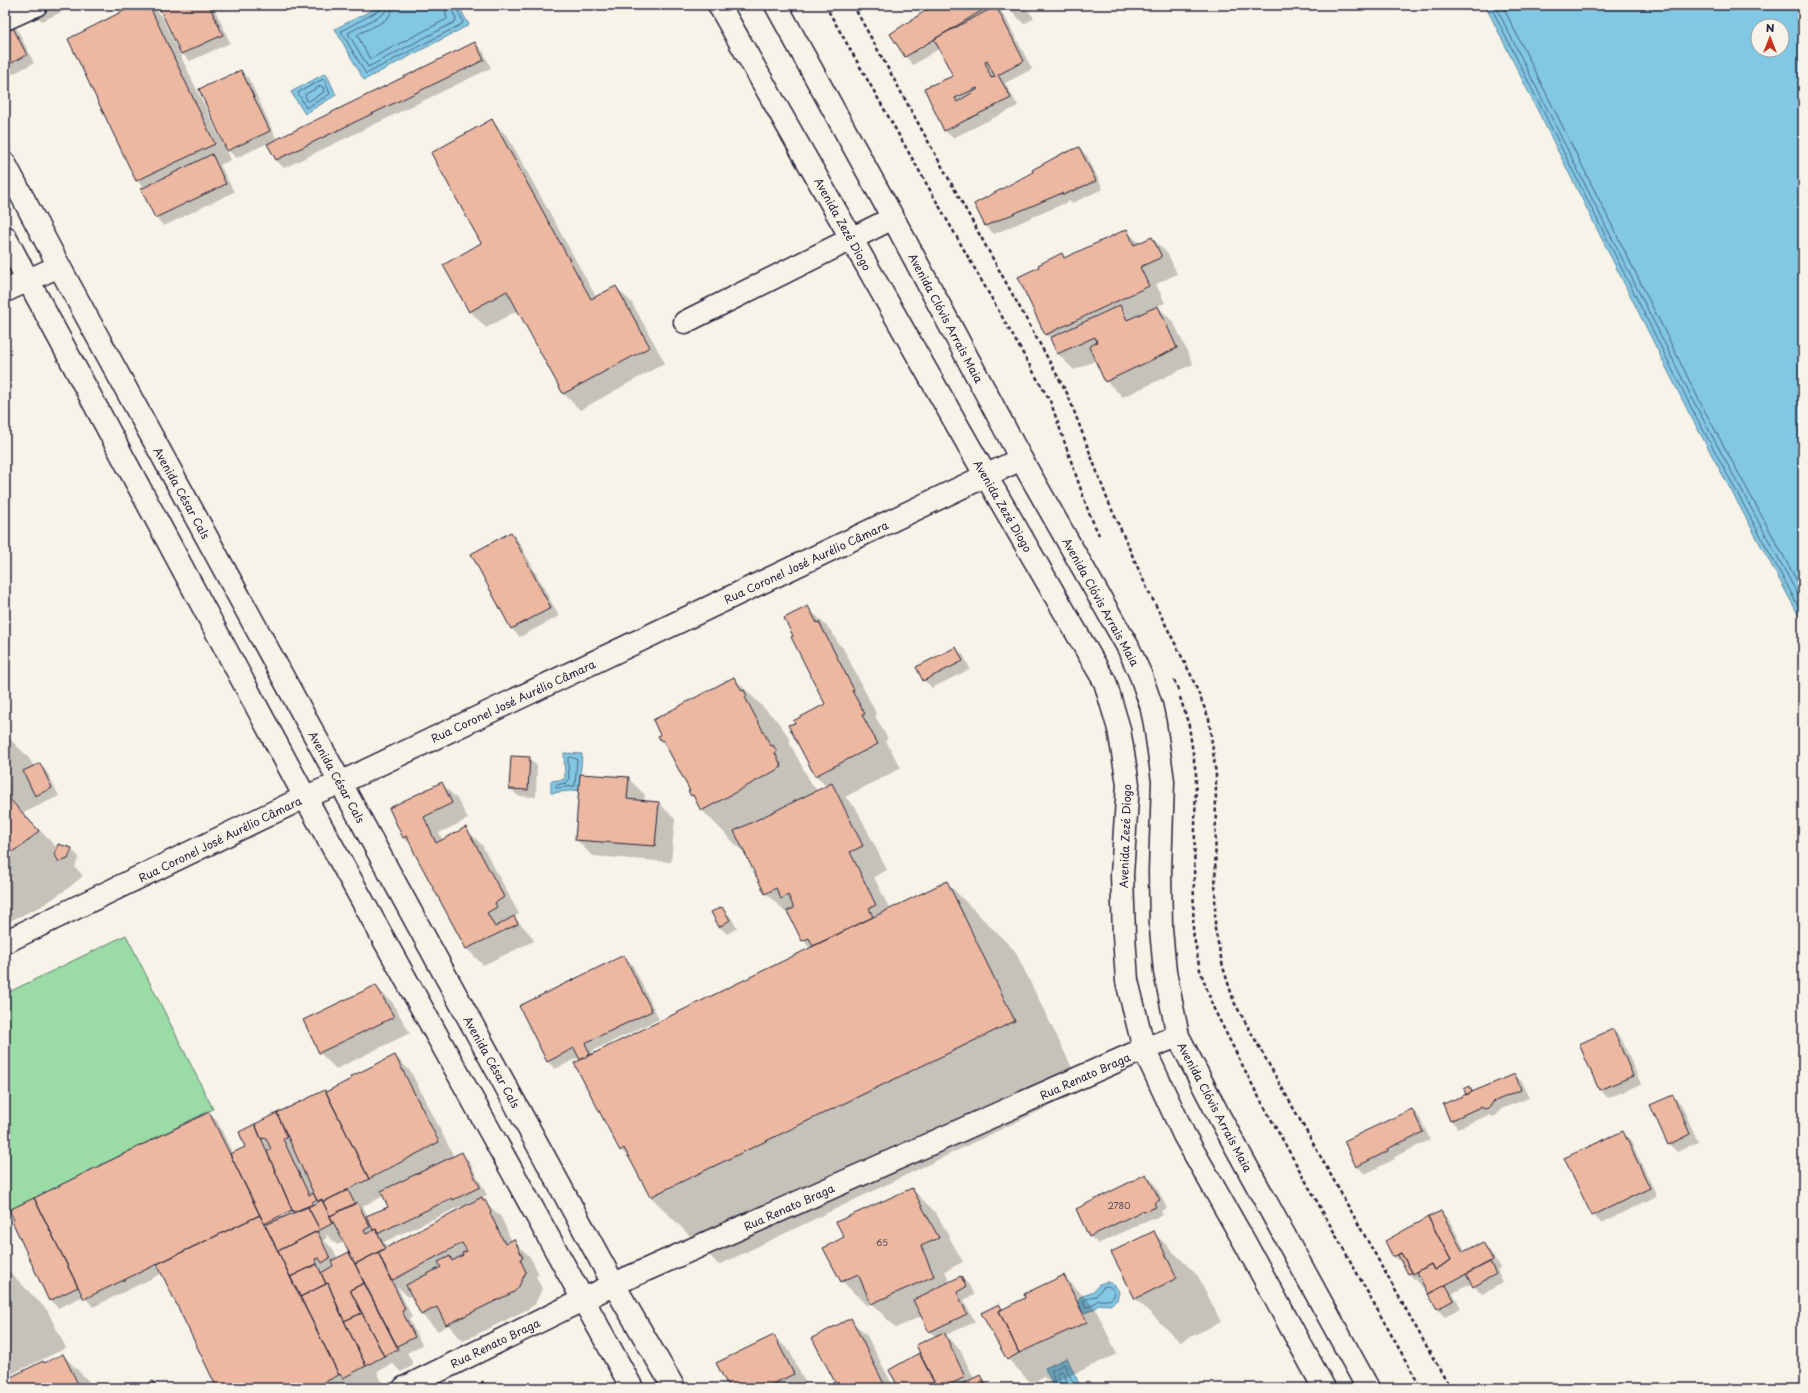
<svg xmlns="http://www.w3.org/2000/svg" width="1808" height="1393" font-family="'Playpen Sans',sans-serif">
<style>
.green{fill:#9bdba5;stroke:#5e7e70}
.water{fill:#82c7e3;stroke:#5c85a0;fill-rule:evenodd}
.shadow{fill:#0003;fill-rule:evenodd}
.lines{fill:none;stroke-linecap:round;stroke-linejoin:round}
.shore{stroke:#48647e;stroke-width:1}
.building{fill:#edb8a1;stroke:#22223b;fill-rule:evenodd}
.minor-casing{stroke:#22223b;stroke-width:25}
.major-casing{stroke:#22223b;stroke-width:25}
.path{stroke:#22223b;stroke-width:2.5;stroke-dasharray:4 3;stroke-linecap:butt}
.minor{stroke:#f7f3e8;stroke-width:22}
.major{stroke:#f7f3e8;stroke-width:22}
.labels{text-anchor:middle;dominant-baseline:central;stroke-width:3;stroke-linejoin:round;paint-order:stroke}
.number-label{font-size:9px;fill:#554854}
.street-label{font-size:11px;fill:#22223b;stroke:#f7f3e8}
</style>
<rect width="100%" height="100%" fill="#f7f3e8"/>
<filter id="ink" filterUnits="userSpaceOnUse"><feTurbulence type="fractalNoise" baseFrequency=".025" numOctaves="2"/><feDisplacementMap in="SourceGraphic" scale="8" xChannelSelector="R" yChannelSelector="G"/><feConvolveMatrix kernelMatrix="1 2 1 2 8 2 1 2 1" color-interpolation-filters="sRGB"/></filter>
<g filter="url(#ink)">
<path class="green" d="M126,935l87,174 -208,104v-219z"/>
<path class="water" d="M382,5h76l11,20 -105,55 -29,-51z
M1485,5h318v618l-115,-212zM1758,26h24v24h-24z
M326,73l10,22 -31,19 -14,-22z
M564,753l18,1 -3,36 -28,3v-12l14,-2z
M1106,1282c7,1 10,4 13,10l-2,8 -7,5 -11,-1 -5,5 -9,4 -3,-2 -4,-9 2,-5 14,-5 5,-8z
M1067,1358l14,30h-27l-9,-20z"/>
<path class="shadow" d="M5,5h56l3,6 -22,10 -15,-15 -15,18 5,5 17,34 -29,15z
M137,5h14l11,12 58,121 2,-1 19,-66 8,8 28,61 198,-97 8,8 8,17 -207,100 -8,-8 -8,-17 -32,15 -11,-11 6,13 -11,5 14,27 -70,34 -8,-8 -14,-28 3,-1 -8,-8 -68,-142z
M160,5h53l17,38 -40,18 -8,-7z
M936,5h67l3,4 -5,3 3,3 28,54 -27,14 13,23 -65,32 -8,-7 -19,-42 28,-13 -14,-28 -27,17 -7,-8 -15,-23z
M1006,5h18l10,13 -10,6z
M492,121l16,16 88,160 20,-10 16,16 33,60 -85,47 -16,-16 -46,-84 -32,18 -16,-17 12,-67z
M1079,148l8,8 16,33 -31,14 -2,-2 -76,33 -8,-8 -11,-21z
M1126,230l13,13 13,-5 16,16 9,20 -21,10 9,19 -8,3 17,17 19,41 -70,33 -17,-16 -9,-21 -23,10 -16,-16 -7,-15 -5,-5 16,-79 4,4z
M511,534l8,8 40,74 -39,21 -8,-8 -40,-75z
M808,607l24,25 6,11 5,5 34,67 -2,1 13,23 -3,1 16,28 -56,29 11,11 31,62 -13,7 16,33 57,-27 68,68 68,139 -364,175 -68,-68 -20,-37 -10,-10 -41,-93 -25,12 -8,-8 77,-105 8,8 27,55 -67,32 2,4 217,-106 -8,-9 -13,-23 -24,-24 -20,-38 -44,-45 -12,-18 1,-1 -24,-44 -5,-6 72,-63 44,44 10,14 3,5 -2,1 23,43 6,6 9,-4 -11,-11 -26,-50 7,-3 30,-18 -33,-69z
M956,648l8,8 6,13 -38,19 -8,-8z
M5,734l24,24 5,9 5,-3 8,8 12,24 -36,17 35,36h13l8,8 -4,10 8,9 -16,13 -25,17 -37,17z
M529,758l8,8 -1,31 -18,-1 -8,-8z
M628,778l17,17 -1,6 15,2 16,16 -4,43 -79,-6 -16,-17z
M441,783l17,17 10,19 -29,14 4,8 23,-12 16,16 37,69 -5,3 16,17 4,7 -51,24 -16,-16 -55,-103 -8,-8 -14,-29z
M722,908l8,8 7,12 -10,6 -8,-8z
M375,986l17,16 18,31 -74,36 -16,-16z
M1613,1030l8,8 20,46 -33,14 -8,-8z
M395,1056l16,16 43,85 7,-4 8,8 18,34 -6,3 20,19 11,25 2,-1 16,16 9,17 -3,2 6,13 -7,15 -5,4 -67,33 -15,-16 -10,6 -17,-17 -9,-19 -4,2 -11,-11 15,31 -3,2 13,26 -15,8 7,12 -13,7 -11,-11 2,3 -15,8 5,10 -11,6h-18l-5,-6 -12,6h-118l-55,-115 -70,34 -9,-11 -26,12 -8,-8 -39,-89 198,-98 8,8 16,33 14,-7 -7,-14 85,-42 2,2zM384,1196l5,11 -21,10 -5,-11zM316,1200l2,3 -6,3 -2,-4zM461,1206l2,2 -75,40 -4,-6zM326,1234l11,11 8,-3 5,10 -12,7 -5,-10 -9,-9 3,-2z
M1515,1075l8,8 6,15 -28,11 -4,6 -4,2 -4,-2 -31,13 -8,-8 17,-25 2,-8 5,5z
M1673,1096l8,8 17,38 -21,10 -8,-8z
M1412,1110l8,8 10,22 -36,17 1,2 -30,15 -8,-8z
M1622,1132l8,8 27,56 -56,27 -8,-8z
M1146,1175l8,8 13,25 -6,3 2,4 -10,4 -1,-1 -54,26 -8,-8z
M912,1189l24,24 27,49 -18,9 5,12 11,-6 8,8 5,10 -10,5 11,22 -29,13 14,14 14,30 6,-3 12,12h-92l-10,-18 31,-17 15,-16 -6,-6 -8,-15 -26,12 -25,-25 -4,3 -25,-25 3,-43z
M1441,1212l8,8 17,32 16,-9 8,8 10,17 -3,2 6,13 -21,11 -10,-11 -19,10 8,15 -16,9 -8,-8 -10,-20 -2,1 -16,-16 -4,-7 -11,-11z
M1153,1232l45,44 23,46 -41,20 -45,-44z
M5,1267l42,43 19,38 -61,29z
M1064,1276l31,32 22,46 -65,30 -8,-7 -12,7 -24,-25 -26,-46 17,-8 4,4 24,-11z
M850,1319l17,17 27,52h-55z
M774,1336l16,16 18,36h-78z
M63,1355l32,33h-90v-7z"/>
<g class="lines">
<path class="shore" d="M382,5l-2,5 -39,21 25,43 96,-50 1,-3 -8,-16
M387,5v5l-4,4 -35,19 20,34 87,-45 1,-3 -6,-14
M393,5c0,18 -24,22 -36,30l13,24 77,-40 -3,-14
M1490,5l202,404 111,206
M1495,5l201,401 107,198
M1502,5l199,399 102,188
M324,79l6,15 -24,14 -8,-15z
M321,86l2,1 1,5 -15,9h-2l-2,-6z
M570,757l7,2 -2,27 -19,2v-3l10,-2 3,-3 -1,-21z
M1106,1286c7,0 12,9 5,13 -4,2 -9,1 -13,1l-7,6 -6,1 -2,-7 13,-4 6,-8z
M1057,1388l-6,-17 13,-7 12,24
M1062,1388l-5,-14 5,-3 9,17"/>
</g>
<path class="building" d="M135,5h14l66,139 -79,37 -68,-142z
M158,5h51l14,30 -42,19z
M934,5h57l-86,52 -15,-23z
M996,6l28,55 -26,14 13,23 -67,33 -20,-43 29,-12 -19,-37zM987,61l8,16 -4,1 -6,-16zM977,88l1,1 -21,13 -2,-4z
M9,20l18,35 -22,11v-44z
M475,42l9,18 -208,100 -9,-16z
M241,70l29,61 -43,20 -28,-62z
M492,119l99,180 25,-13 34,61 -87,47 -56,-103 -38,21 -26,-47 38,-22 -50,-90z
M1079,147l17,34 -33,14 -1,-2 -77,33 -11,-22 59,-32 -1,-2 33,-18v1z
M212,154l14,30 -71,34 -14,-29z
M1127,229l7,16 18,-8 10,20 -22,10 9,19 -104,49 -27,-58 21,-10 -1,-2 24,-12 2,5z
M1120,305l7,15 31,-14 19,42 -72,34 -16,-35 8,-5 -2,-5 -38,17 -7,-16z
M511,532l40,76 -40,21 -40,-75z
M808,606l9,17 2,-1 35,68 -2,1 13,23 -3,1 16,29 -63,32 -27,-51 7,-2 -2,-2 32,-17 -34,-67 2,-1 -9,-18z
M956,647l7,14 -40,20 -7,-14z
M734,677l8,14 2,-1 3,6 -2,1 26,49 2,-1 4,7 -2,1 7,14 -81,44 -8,-16 -2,1 -3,-5h2l-27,-51 -2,1 -3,-5 2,-1 -7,-15z
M511,756l19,1 -2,33 -19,-1z
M40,763l12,25 -17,8 -12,-25z
M580,774l49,3 -2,22 32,3 -4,44 -80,-6z
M442,782l10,21 -28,14 12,26 30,-16 38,70 -9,6 2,4 -10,6 8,14 19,-11 4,8 -52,25 -51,-95 -8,-18 -4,2 -14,-30z
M832,783l31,63 -13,6 26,53 -7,3 4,9 -60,29 -4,-8 -7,3 -15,-30 7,-3 -6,-13 -7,4 -5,-11 -11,6 -31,-63z
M5,796h2l32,35 -16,14 -18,11z
M58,844l14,4 -4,11 -9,3 -4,-7z
M947,881l68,140 -365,176 -26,-49 -4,3 -46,-88z
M722,907l8,13 -11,7 -8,-15z
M624,955l28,56 -67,32 5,11 -10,6 -6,-12 -27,14 -28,-56z
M376,985l18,32 -75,36 -16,-33z
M1613,1029l20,47 -34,14 -20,-46z
M395,1055l44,87 -70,37 -43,-87 25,-13 -1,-2z
M1515,1074l6,16 -28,12 -3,5 -5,2 -5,-2 -30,14 -7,-17z
M1470,1086l2,6 -6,3 -2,-6z
M325,1090l44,89 -46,23 -1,-3 -5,2 -40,-88z
M1673,1095l17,39 -22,11 -18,-40z
M1412,1109l11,23 -36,17 1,2 -32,16 -12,-26z
M209,1112l51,103 -176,84 -50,-101z
M277,1113l10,24 -4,2 26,56 4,-2 4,7 -5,2 1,2 -20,8 -26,-60 4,-3 -5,-11 -5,1 -6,-15z
M255,1124l37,86 -28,14 -34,-70 15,-7 -6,-15z
M1623,1131l27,57 -58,28 -28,-58z
M462,1152l18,35 -27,13 -1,-2 -75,36 -1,-5 -3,1 -7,-14 22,-9 -7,-16z
M1146,1174l14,26 -6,3 2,4 -12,5v-2l-55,27 -13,-28z
M912,1188l27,50 -18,8 13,30 -63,28 -13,-30 -17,8 -18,-34 21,-11 -8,-15z
M348,1190l7,14 -25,12 -7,-14z
M482,1197l1,3h2l6,12 -1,1 15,31 9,-5 9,19 -3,1 6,13 -8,16 -4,4 -68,33 -9,-18 -16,8 -15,-30 35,-18 -3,-5 12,-6 2,5 11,-6 -1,-2 5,-2 -5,-8 -71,38 -13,-29z
M34,1198l44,89 -29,14 -37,-80 2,-1 -5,-10z
M322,1200l11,23 -13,7 -12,-23z
M357,1202l13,25 -6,3 2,4 10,-5 9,20 -30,15 -25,-48z
M308,1207l12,23 -42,21 -13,-26z
M1441,1211l22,41 20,-10 10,18 -65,34 -11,-22 14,-8 3,6 17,-10 -23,-43z
M260,1215l79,160 -26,13h-96l-60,-124z
M1428,1217l23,43 -17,10 -3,-6 -18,10 -12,-21 -8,4 -8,-16z
M317,1231l13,27 -8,5 -3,-5 -4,1 2,5 -27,13 -12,-26z
M1154,1231l23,47 -42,21 -24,-47z
M349,1252l15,31 -14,7 12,23 -18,8 -16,-38 -2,1 -5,-11 12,-7 -2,-5z
M378,1252l27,57 -3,2 13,26 -18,9 -42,-82z
M1401,1253l11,19 -4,2 -10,-19z
M1490,1262l6,12 -23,13 -7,-13z
M317,1264l9,20 -26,13 -10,-20z
M1064,1275l23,47 -68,31 -20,-42 26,-13 -1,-4z
M961,1276l5,11 -9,5 10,22 -38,18 -16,-32z
M5,1282l4,8 -4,1z
M328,1283l10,25 28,58 -23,12 -3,-4 -1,1 -39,-78z
M364,1283l34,66 -14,7 -34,-66z
M1446,1285l8,15 -17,9 -9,-15z
M999,1304l3,5 -3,2 20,42 -12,7 -26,-47z
M362,1313l22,43 -18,10 -22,-45z
M851,1318l35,70h-48l-26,-50z
M944,1332l21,45 -22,11h-6l-21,-43z
M774,1335l20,39 -30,14h-35l-13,-25z
M919,1353l18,35h-38l-10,-18z
M63,1354l17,34h-75v-8l38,-19 1,2z
M980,1375l7,13h-33z
M153,1381l4,7h-18z"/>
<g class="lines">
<defs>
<path id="minor" d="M5,19l31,-14
M685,322l208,-104
M5,942l300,-145 35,-14 681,-324"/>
<path id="major" d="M719,5l267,471 119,206 14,47 9,55 -6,91 2,60 3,46 17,68 40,86 60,106 80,147
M776,5l117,213 128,241 107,188 13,29 10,29 4,19 8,57 -3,90 1,58 4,43 13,64 41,80 149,272
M5,164l54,102 555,1019 60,103
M5,237l300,560 327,591
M5,291l54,-25
M404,1388l219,-108 521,-231 34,-13"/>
</defs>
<use href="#minor" class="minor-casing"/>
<use href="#major" class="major-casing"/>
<path class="path" d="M825,5l226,398 38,110 10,22
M853,5l215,390 40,106 38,85 45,89 18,44 7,56 -1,154 8,38 11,35 216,386
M1174,680l5,12
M1180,697l9,29 7,48 -3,158 7,38 14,39 42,83 165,296
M482,1381l3,7"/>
<use href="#minor" class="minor"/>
<use href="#major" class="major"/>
</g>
</g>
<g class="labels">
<g class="number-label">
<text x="1119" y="1205">2780</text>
<text x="882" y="1242">65</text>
</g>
<g class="street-label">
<text transform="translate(843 224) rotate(61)">Avenida Zezé Diogo</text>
<text transform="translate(946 318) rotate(62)">Avenida Clóvis Arrais Maia</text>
<text transform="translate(182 493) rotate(61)">Avenida César Cals</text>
<text transform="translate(1003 506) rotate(60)">Avenida Zezé Diogo</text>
<text transform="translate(806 562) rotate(-25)">Rua Coronel José Aurélio Câmara</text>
<text transform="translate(1101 602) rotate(61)">Avenida Clóvis Arrais Maia</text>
<text transform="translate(513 701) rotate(-25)">Rua Coronel José Aurélio Câmara</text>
<text transform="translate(337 777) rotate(61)">Avenida César Cals</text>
<text transform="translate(1125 836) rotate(-88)">Avenida Zezé Diogo</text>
<text transform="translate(220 839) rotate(-26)">Rua Coronel José Aurélio Câmara</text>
<text transform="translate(492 1062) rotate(61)">Avenida César Cals</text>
<text transform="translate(1085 1076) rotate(-24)">Rua Renato Braga</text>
<text transform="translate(1215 1107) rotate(62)">Avenida Clóvis Arrais Maia</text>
<text transform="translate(789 1207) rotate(-24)">Rua Renato Braga</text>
<text transform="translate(495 1343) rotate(-26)">Rua Renato Braga</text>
</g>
</g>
<rect width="1808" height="1393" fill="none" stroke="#f7f3e8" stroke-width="20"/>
<rect x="10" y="10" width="1788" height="1373" fill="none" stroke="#22223b" stroke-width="1.5" filter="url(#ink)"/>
<g transform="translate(1770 38)"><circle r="19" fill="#f7f3e8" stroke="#a29fa3"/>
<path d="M0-3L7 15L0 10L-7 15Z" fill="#c8321e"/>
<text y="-6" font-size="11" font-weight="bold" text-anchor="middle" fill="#22223b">N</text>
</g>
</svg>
